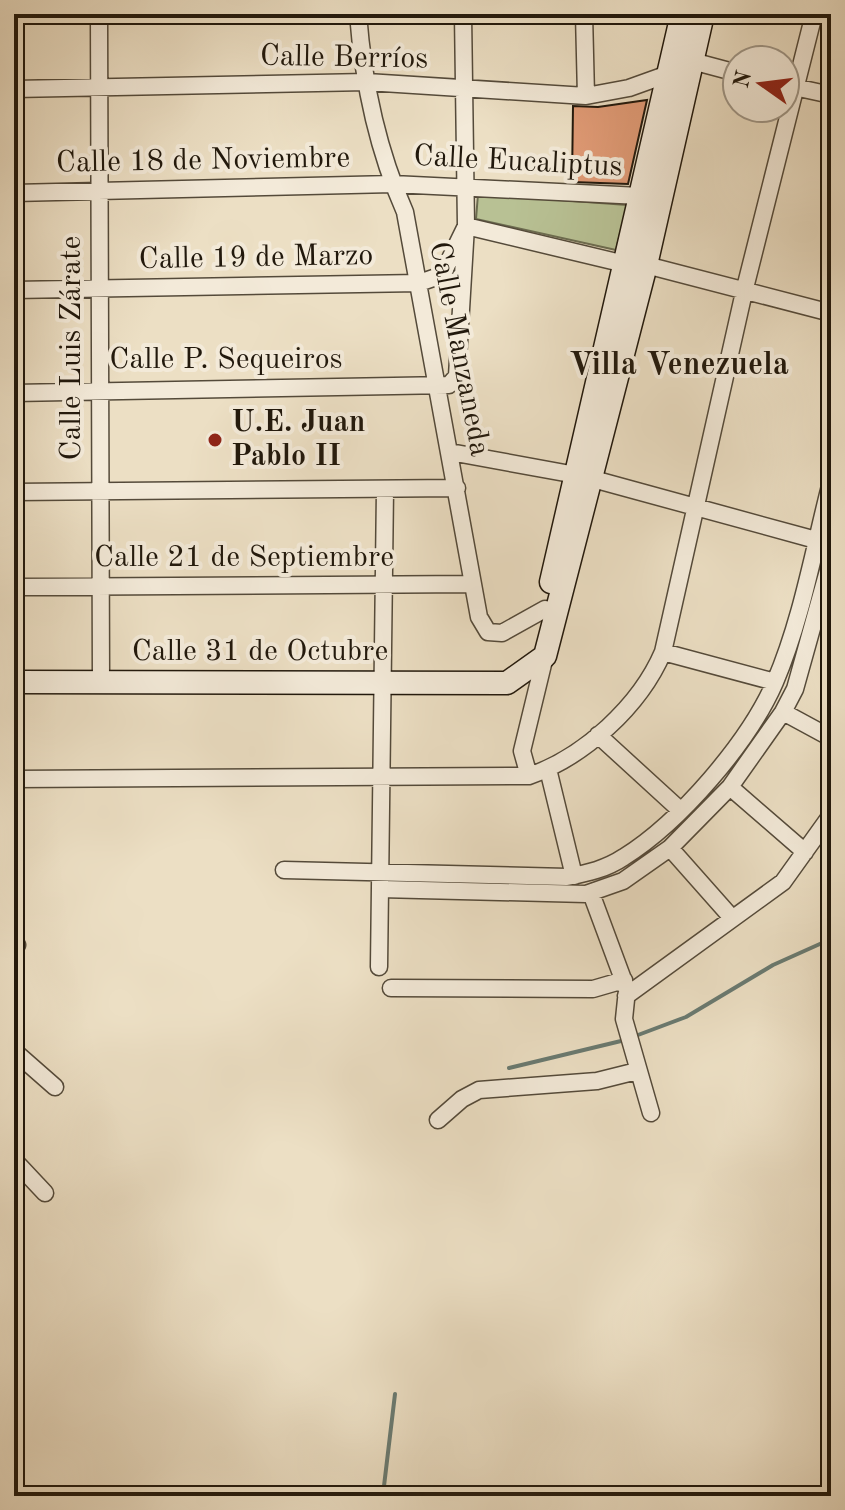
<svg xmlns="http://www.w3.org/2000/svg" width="845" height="1510" font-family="'Old Standard TT',serif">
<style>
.green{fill:#b8c194;stroke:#6c6c50;stroke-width:2}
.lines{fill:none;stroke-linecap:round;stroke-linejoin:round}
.stream{stroke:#697a71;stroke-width:4}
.building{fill:#e09a75;stroke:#21180c;stroke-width:2}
.street-casing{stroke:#544a3a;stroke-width:19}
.secondary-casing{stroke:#21180c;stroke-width:25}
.street{stroke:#f3ead9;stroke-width:16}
.secondary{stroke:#f3ead9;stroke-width:22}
.poi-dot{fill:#8f2418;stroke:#f3ead9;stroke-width:3}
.labels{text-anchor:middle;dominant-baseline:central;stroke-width:8;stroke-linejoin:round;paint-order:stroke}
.street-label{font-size:30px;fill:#21180c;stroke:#f3ead9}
.poi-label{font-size:30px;font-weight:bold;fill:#21180c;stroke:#f3ead9;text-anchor:start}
.neighbourhood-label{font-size:32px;font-weight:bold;fill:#21180c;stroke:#f3ead9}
</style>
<rect width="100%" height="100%" fill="#ecdfc4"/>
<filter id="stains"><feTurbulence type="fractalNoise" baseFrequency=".0025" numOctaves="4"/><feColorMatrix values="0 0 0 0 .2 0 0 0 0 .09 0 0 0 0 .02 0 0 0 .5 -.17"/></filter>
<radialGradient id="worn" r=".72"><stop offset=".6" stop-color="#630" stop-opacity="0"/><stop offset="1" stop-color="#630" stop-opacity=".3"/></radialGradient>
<path class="green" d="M478,194l149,11 -11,45 -140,-31z"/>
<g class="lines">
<path class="stream" d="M638,1035l48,-18 87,-52 58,-26
M509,1068l112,-27
M379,1496l5,-10 11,-92"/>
</g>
<path class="building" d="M647,100l-19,84 -56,-2 1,-76 25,1z"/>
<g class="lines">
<defs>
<path id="street" d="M99,14l2,668
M358,14c5,66 20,137 47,198l74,405 9,15 14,1 43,-24
M584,14l2,82
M692,61l45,12
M785,85l46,10
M14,89l353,-7 219,14 43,-8 39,-14
M14,193l379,-9 247,12
M646,265l185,48
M14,290l405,-7 23,-8 24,-49 159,38
M14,393l435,-8 8,-9 9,-150 -3,-212
M450,452l126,23
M593,479l223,61
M14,492l443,-4
M14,587l459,-3
M663,652l112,30
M783,712l48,26
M598,735l82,75
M548,769l26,107
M529,776l-7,-25 23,-95
M14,779l515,-3c55,-19 111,-70 134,-124l81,-360 70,-278
M730,787l75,65
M670,848l62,70
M284,870l283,7c21,-4 39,-8 57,-20 56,-35 125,-115 151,-175 27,-63 39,-134 56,-200
M380,889l206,5 37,-13 47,-33 60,-61 53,-75 12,-23 36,-129
M591,893l36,97 -3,29 27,94
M14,946l3,-1
M379,967l6,-478
M391,988l202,1 31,-9
M626,996l157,-114 48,-67
M14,1051l41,36
M438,1120l24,-21 17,-9 118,-9 40,-10
M14,1160l31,33"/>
<path id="secondary" d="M551,582l131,-568
M14,682l493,1 38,-27 101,-391 57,-251"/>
</defs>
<use href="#street" class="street-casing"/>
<use href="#secondary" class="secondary-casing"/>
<use href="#street" class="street"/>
<use href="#secondary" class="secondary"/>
</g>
<circle class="poi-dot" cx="215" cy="440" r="8"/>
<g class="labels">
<g class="street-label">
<text transform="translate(344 58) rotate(1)">Calle Berríos</text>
<text transform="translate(203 161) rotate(-1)">Calle 18 de Noviembre</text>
<text transform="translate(518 162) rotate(3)">Calle Eucaliptus</text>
<text transform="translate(256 258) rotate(-1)">Calle 19 de Marzo</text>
<text transform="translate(72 348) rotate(-90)">Calle Luis Zárate</text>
<text transform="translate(459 349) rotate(79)">Calle Manzaneda</text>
<text x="226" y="360">Calle P. Sequeiros</text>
<text x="244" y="558">Calle 21 de Septiembre</text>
<text x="260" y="652">Calle 31 de Octubre</text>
</g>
<g class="poi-label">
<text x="231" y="423">U.E. Juan<tspan x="231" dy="34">Pablo II</tspan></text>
</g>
<g class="neighbourhood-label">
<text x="679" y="366">Villa Venezuela</text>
</g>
</g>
<rect width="845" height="1510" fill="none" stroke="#ecdfc4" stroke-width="48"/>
<rect x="16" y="16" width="813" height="1478" fill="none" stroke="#21180c" stroke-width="4"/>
<rect x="24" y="24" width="797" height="1462" fill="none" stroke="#21180c" stroke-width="2"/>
<g transform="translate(761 84) rotate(284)"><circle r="38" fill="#f3ead9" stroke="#9f9687" stroke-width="2"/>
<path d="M0-6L14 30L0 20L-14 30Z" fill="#8f2418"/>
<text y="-12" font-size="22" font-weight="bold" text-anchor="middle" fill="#21180c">N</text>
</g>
<rect width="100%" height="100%" filter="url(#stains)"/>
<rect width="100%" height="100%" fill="url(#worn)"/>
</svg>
